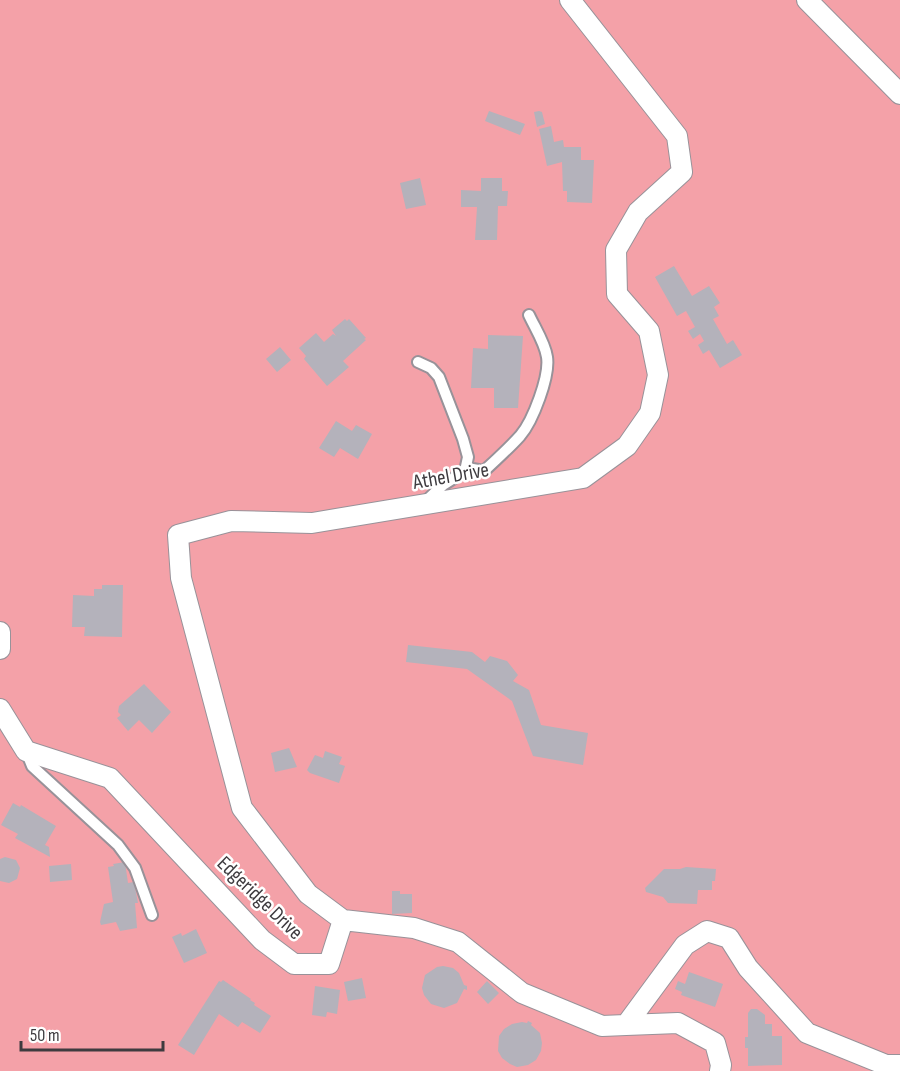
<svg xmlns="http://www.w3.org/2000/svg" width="900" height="1071" font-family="'Sofia Sans Condensed',sans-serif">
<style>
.green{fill:#f4a1a8}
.building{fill:#b4b2bb}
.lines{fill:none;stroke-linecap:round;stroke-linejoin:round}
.lane-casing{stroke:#989299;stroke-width:14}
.street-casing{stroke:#989299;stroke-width:22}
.lane{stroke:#fff;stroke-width:10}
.street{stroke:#fff;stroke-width:20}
.labels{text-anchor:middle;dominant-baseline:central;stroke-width:5;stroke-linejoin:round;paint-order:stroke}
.street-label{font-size:21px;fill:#3e3b3f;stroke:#fff}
</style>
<rect width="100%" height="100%" fill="#ebe4ec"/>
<path class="green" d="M0,0h900v1071h-900z"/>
<path class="building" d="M489,111l36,13 -5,11 -35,-14z
M539,111l3,1 3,12 -8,3 -3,-15z
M551,126l3,16 9,-2 1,7h17v13h13l-2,43 -25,-1v-11h-4l-1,-29 -15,4 -8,-37z
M420,178l6,27 -20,4 -6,-26z
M481,178h21v13h6l-1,15h-9l-1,34h-22l2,-33h-16v-17l20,1z
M674,266l18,30 17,-10 11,17 -6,4 5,9 -6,3 14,25 6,-4 9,15 -22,13 -11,-18 -6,4 -5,-9 6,-4 -4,-7 -7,5 -5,-8 7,-4 -9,-16 -9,5 -22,-39z
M345,319l2,2 2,-2 17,19 -2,1 2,1 -23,21 6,6 -22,19 -23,-27 2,-3 -7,-8 17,-15 8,9 9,-8 3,2 -4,-6z
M488,335l35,1 -5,72h-24v-20h-23l2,-40 15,1z
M280,347l11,13 -14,12 -11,-13z
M336,421l16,10 4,-6 16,9 -14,25 -18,-11 -6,9 -15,-9z
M102,585h21l-1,52 -38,-1 1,-9h-13l1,-32 21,1v-7h8z
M408,645l64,7 13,10 5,-6 17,5 11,14 -5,6 16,9 12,35 47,8 -5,32 -50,-9 -21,-55 -45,-32 -61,-7z
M144,684l27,28 -19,21 -13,-13 -11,11 -11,-13 4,-3 -3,-3 1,-6z
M289,748l8,19 -22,5 -4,-19z
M325,751l17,6 -3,7 6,2 -6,17 -29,-10 -3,-3 8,-15 8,3z
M13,803l7,4 1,-2 35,21 -11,19 4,2 1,10 -35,-19 3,-4 -17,-9z
M5,857l11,3 4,8 -3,11 -8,4 -9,-2v-22z
M125,862l3,21 6,-1 4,21h-3l2,25 -17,3 -4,-9 -15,3 -1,-3 4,-18 9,-2 -5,-35 6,-1 -1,-2z
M71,864l1,16 -22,2 -1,-16z
M686,867l30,2 -1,12h-3v9h-14l-1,14 -29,-1 -5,-6 -17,-5 -1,-4 19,-19h16z
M392,891h8v3h12v19l-20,1z
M196,929l11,24 -23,10 -12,-26 9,-4 1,3z
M443,966l10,2 6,5 5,12 3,1v4l-3,-1 -7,14 -13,5 -13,-4 -7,-9 -2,-7 3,-13 12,-8z
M689,972l34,12 -8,23 -34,-12 1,-3 -7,-3 3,-8 7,3z
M362,978l4,20 -18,3 -4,-19z
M223,980l28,19 -1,1 5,3 -1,2 17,11 -11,17 -18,-11 -4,5 -19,-13 -25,41 -16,-10 41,-64 2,1z
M487,981l12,12 -11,11 -11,-12z
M315,986l25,4 -3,24 -10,-2 -1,5 -14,-2z
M751,1009h6l8,6v9h7v12h10v29l-34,1v-18h-3v-11h3v-24z
M528,1021l4,2 -1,2 9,8 2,10 -1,8 -5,9 -8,5 -11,2 -7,-3 -8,-6 -4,-7 1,-15 5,-7 8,-5 10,-2 5,1z"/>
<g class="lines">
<defs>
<path id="lane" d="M418,362l13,6 8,9 24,62 5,18 -3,14 -22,14 -19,18
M467,468l17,3c12,-11 25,-23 36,-35 13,-15 30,-60 27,-79 -2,-14 -12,-29 -18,-42
M26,751l6,15 86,79 17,23 17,47"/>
<path id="street" d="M807,0l93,94
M0,632v17
M0,709l26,42 84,27 152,162 32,24h35l14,-44 71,8 44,14 64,51 80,33 24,-1 59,-80 22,-14 22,7 19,30 59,65 79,32h14
M343,920l-35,-26 -66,-86 -61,-230 -3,-43 53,-14 81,2 271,-45 44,-32 23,-33 8,-38 -9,-44 -32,-37 -1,-44 22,-38 44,-40 -5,-36 -107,-136
M626,1025l52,-2 37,20 6,22 -1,6"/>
</defs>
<use href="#lane" class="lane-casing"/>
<use href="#street" class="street-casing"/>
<use href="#lane" class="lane"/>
<use href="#street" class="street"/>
</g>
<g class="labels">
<g class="street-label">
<text transform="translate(451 476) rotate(-10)">Athel Drive</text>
<text transform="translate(260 898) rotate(44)">Edgeridge Drive</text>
</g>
</g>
<path d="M21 1041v9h142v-9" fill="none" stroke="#3e3b3f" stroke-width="3"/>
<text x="30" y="1041" font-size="18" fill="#3e3b3f" stroke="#ffffff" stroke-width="4.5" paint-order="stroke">50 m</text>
</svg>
